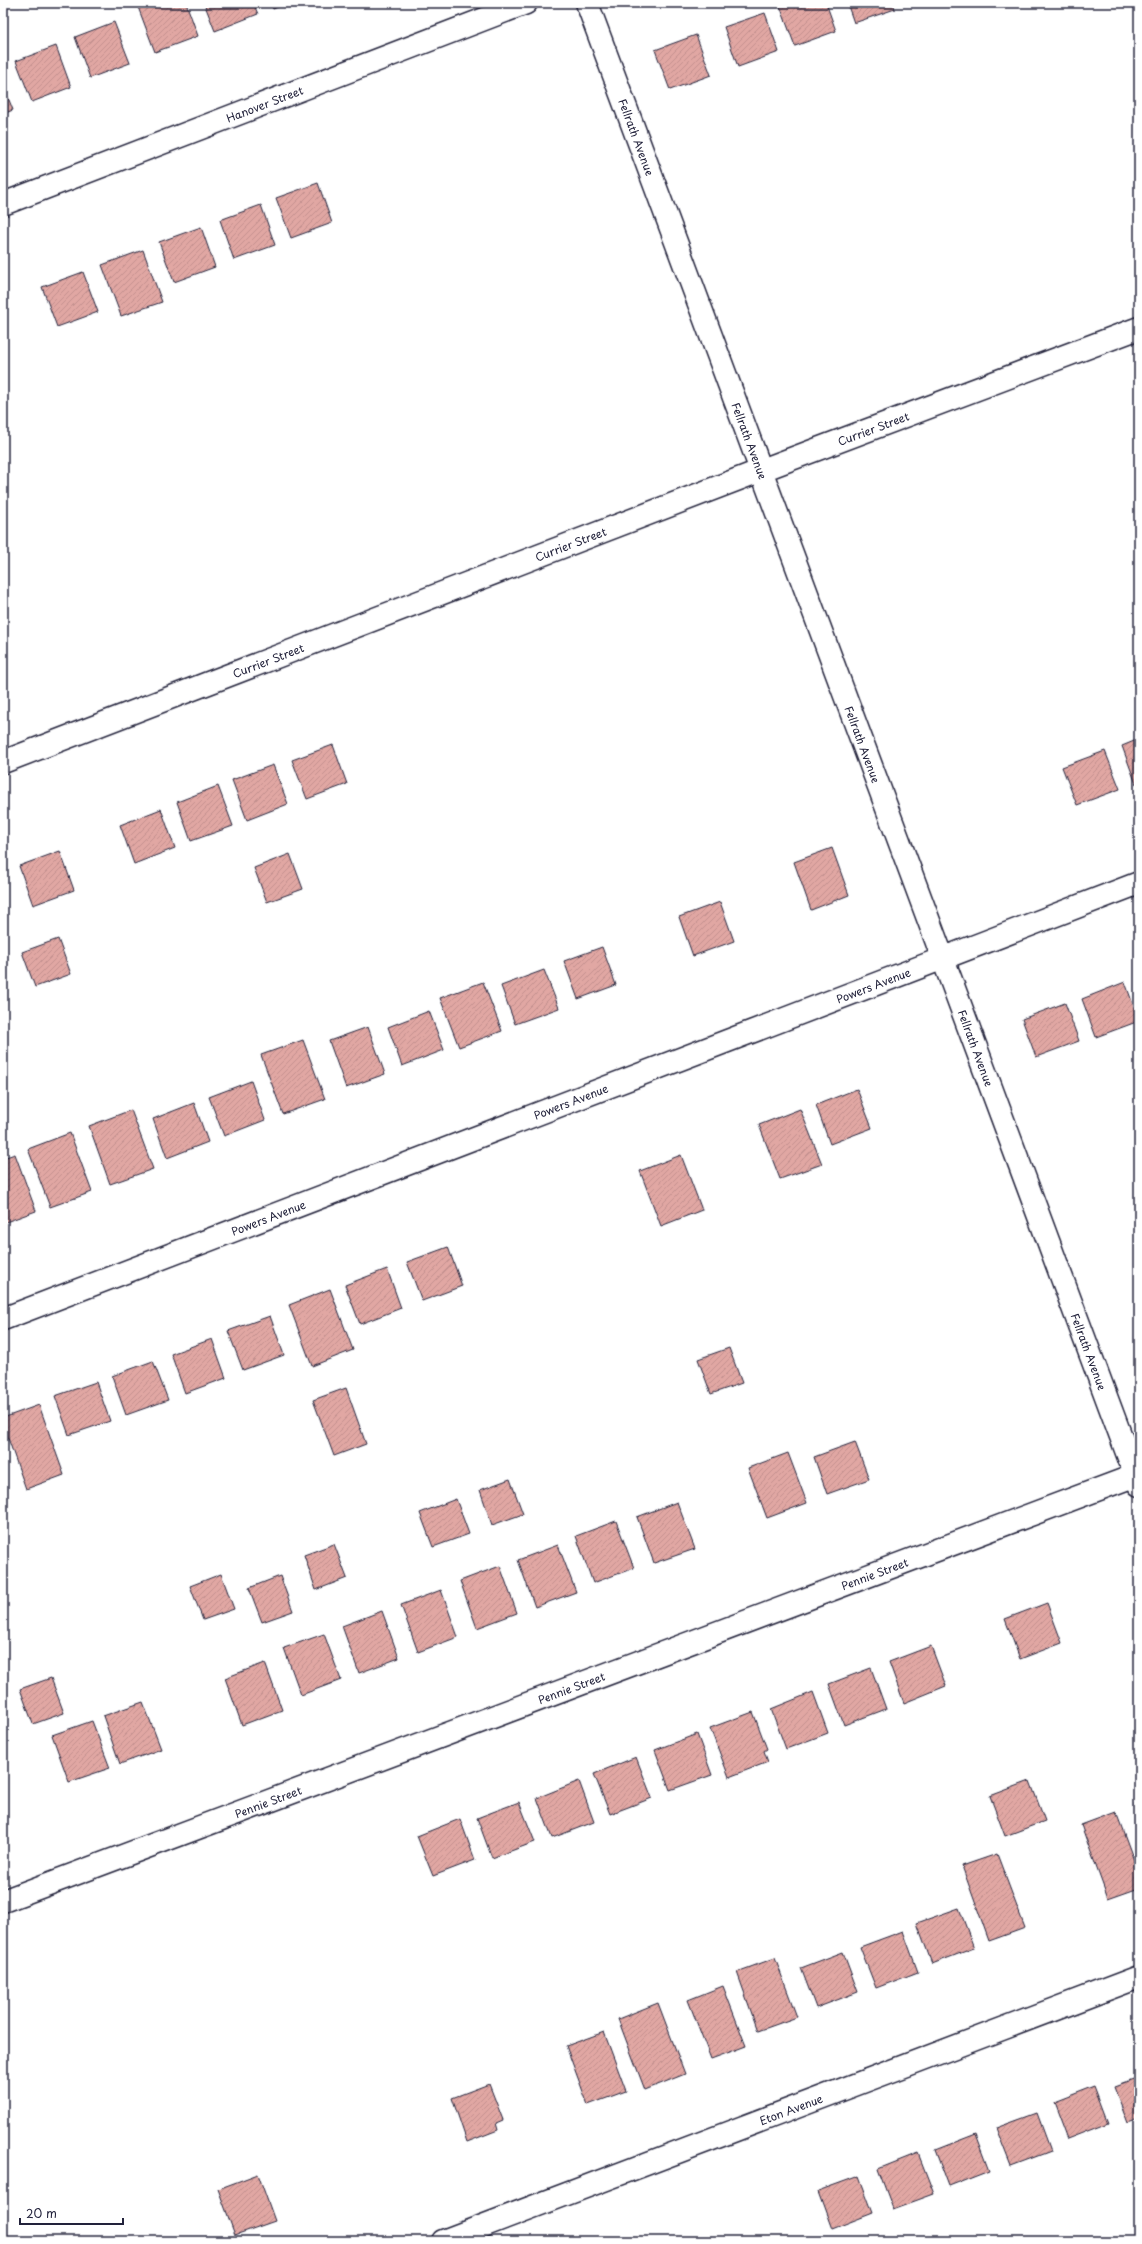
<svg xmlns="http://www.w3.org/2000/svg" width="1142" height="2244" font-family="'Playpen Sans',sans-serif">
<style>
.building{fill:url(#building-hatch);stroke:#22223b}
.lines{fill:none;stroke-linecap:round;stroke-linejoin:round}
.minor-casing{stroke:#22223b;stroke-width:25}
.minor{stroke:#fff;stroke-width:22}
.labels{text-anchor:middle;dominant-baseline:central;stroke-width:4;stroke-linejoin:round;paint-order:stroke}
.street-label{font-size:11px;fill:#22223b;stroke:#fff}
</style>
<defs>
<pattern id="building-hatch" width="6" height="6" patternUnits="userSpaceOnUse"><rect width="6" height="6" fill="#e1a7a3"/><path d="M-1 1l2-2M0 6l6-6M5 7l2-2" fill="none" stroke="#c18f8d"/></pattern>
</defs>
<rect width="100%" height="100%" fill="#fff"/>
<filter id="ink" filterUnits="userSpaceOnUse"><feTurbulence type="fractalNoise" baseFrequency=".025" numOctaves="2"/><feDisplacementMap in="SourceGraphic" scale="8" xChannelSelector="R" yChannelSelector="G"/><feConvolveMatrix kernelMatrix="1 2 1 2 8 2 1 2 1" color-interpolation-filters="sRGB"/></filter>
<g filter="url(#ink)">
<path class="building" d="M149,3h37l12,33 -43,16 -17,-45z
M204,3h49l5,11 -43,17z
M271,3h17l-15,6z
M789,3h37l10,28 -41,15 -15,-40z
M847,3h46l2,6 -41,14z
M765,13l14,39 -41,15 -14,-40z
M114,22l16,41 -40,15 -15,-41z
M696,35l15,40 -41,15 -15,-40z
M56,46l15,41 -39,15 -16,-41z
M3,85l10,25 -10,4z
M318,183l14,40 -41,15 -15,-40z
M261,205l14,40 -41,15 -14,-40z
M201,227l14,40 -41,15 -15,-40z
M143,250l19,52 -41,14 -19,-51z
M83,272l15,40 -41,15 -15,-40z
M1139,739v44l-3,1 -14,-38z
M333,745l14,39 -40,15 -15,-39z
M1105,751l15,38 -43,16 -15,-38z
M273,765l15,39 -41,16 -15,-40z
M218,786l15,40 -42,15 -14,-39z
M161,809l14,39 -41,16 -14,-39z
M832,848l17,47 -38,15 -17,-48z
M60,851l14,39 -41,15 -14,-39z
M290,854l13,35 -36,13 -13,-34z
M720,902l14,39 -41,15 -14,-39z
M58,939l13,35 -36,13 -13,-35z
M602,947l14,38 -38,14 -14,-38z
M544,970l15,38 -44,16 -14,-38z
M483,982l19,49 -43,16 -19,-49z
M1125,982l14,39 -43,16 -14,-38z
M1065,1003l14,38 -43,16 -14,-38z
M429,1011l15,39 -42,16 -14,-39z
M368,1027l17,47 -39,14 -17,-47z
M303,1040l22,59 -42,15 -22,-59z
M251,1081l14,39 -41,16 -15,-39z
M857,1089l15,39 -42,16 -14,-39z
M194,1103l14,39 -41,16 -14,-39z
M800,1109l22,55 -42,15 -21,-54z
M131,1110l22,59 -43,15 -21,-58z
M70,1133l22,59 -42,15 -22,-58z
M15,1154l21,57 -33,12v-65z
M681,1155l21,55 -41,16 -21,-55z
M448,1247l14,39 -40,15 -15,-39z
M387,1269l14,39 -41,16 -15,-39z
M330,1289l23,61 -41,16 -23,-61z
M270,1316l14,39 -41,15 -15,-39z
M212,1339l14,39 -41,15 -14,-39z
M729,1348l13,35 -31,11 -13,-35z
M153,1361l15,39 -42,15 -14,-39z
M96,1382l14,39 -41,14 -14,-39z
M346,1388l20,56 -32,12 -21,-56z
M39,1405l25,70 -38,14 -23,-65v-6z
M855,1442l14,37 -42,15 -13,-37z
M788,1453l19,50 -40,15 -19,-50z
M510,1479l13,35 -31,11 -12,-35z
M456,1499l13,35 -36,13 -13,-34z
M677,1502l18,47 -41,14 -17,-46z
M616,1521l18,47 -41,15 -17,-47z
M334,1544l13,34 -31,12 -12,-35z
M558,1545l18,47 -41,15 -17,-47z
M500,1566l17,47 -40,15 -17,-47z
M221,1574l13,35 -31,11 -13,-34z
M280,1576l13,35 -31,11 -13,-34z
M441,1590l17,47 -40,15 -17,-47z
M1047,1603l15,40 -42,16 -15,-40z
M382,1611l17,47 -40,15 -17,-47z
M324,1634l17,46 -40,15 -17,-47z
M931,1646l15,40 -42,17 -15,-41z
M265,1663l17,47 -40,15 -17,-47z
M871,1668l15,41 -42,16 -15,-41z
M51,1678l13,35 -31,11 -13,-35z
M813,1692l15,41 -42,16 -15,-40z
M143,1702l18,47 -41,15 -17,-48z
M753,1712l14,37 -3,2 4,11 -39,15 -19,-49z
M92,1721l18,47 -41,14 -17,-47z
M697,1734l15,41 -42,15 -15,-40z
M636,1757l16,41 -42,16 -16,-40z
M579,1781l15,41 -42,16 -15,-40z
M1030,1781l15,40 -40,15 -15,-40z
M519,1802l16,40 -43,16 -15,-40z
M1139,1803v11l-4,-10z
M1116,1812l23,62v14l-31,11 -27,-74z
M460,1819l15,41 -42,16 -16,-40z
M997,1854l28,74 -36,13 -27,-75z
M959,1908l15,40 -42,16 -15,-41z
M903,1931l15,41 -42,16 -16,-41z
M843,1952l15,40 -42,16 -15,-40z
M775,1958l22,59 -39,14 -21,-59z
M723,1986l23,60 -35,13 -23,-59z
M658,2003l27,71 -40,16 -27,-71z
M604,2032l22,59 -38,14 -22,-59z
M1139,2078v42l-11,4 -14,-37z
M489,2084l14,36 -7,3 2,7 -31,12 -15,-44z
M1094,2086l14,37 -41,16 -14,-37z
M1037,2113l14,38 -40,15 -15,-38z
M976,2134l14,37 -41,16 -14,-37z
M918,2153l16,41 -41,15 -15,-40z
M258,2174l17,47 -40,14 -17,-46z
M859,2176l14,37 -41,16 -14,-38z"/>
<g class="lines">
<defs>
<g id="minor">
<path id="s1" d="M587,3l552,1482"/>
<path id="s2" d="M3,204l523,-201"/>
<path id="s3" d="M3,762l759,-292 377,-142"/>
<path id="s4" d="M3,1319l1136,-436"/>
<path id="s5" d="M3,1901l1136,-427"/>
<path id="s6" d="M443,2241l696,-264"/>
</g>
</defs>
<use href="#minor" class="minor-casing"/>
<use href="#minor" class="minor"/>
</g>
</g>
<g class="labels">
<g class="street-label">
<text stroke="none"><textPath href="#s2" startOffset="280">Hanover Street</textPath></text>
<text stroke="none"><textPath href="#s1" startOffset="143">Fellrath Avenue</textPath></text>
<text stroke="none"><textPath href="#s3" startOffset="932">Currier Street</textPath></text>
<text stroke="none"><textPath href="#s1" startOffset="467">Fellrath Avenue</textPath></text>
<text stroke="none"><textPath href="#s3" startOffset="608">Currier Street</textPath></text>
<text stroke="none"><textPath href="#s3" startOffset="284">Currier Street</textPath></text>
<text stroke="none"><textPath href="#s1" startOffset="791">Fellrath Avenue</textPath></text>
<text stroke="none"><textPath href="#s4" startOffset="932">Powers Avenue</textPath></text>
<text stroke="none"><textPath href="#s1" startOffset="1115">Fellrath Avenue</textPath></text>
<text stroke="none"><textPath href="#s4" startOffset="608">Powers Avenue</textPath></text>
<text stroke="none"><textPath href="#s4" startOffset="284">Powers Avenue</textPath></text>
<text stroke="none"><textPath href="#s1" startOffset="1439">Fellrath Avenue</textPath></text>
<text stroke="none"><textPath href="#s5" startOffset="931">Pennie Street</textPath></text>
<text stroke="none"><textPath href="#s5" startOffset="607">Pennie Street</textPath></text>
<text stroke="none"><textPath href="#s5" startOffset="283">Pennie Street</textPath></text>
<text stroke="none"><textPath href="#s6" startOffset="372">Eton Avenue</textPath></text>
</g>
</g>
<rect width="1142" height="2244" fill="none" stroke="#fff" stroke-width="16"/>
<rect x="8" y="8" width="1126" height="2228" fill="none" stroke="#22223b" stroke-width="1.5" filter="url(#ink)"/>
<path d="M20 2218v6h103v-6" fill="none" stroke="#22223b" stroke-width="2"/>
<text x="26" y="2218" font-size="12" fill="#22223b" stroke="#ffffff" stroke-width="3" paint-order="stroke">20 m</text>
</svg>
